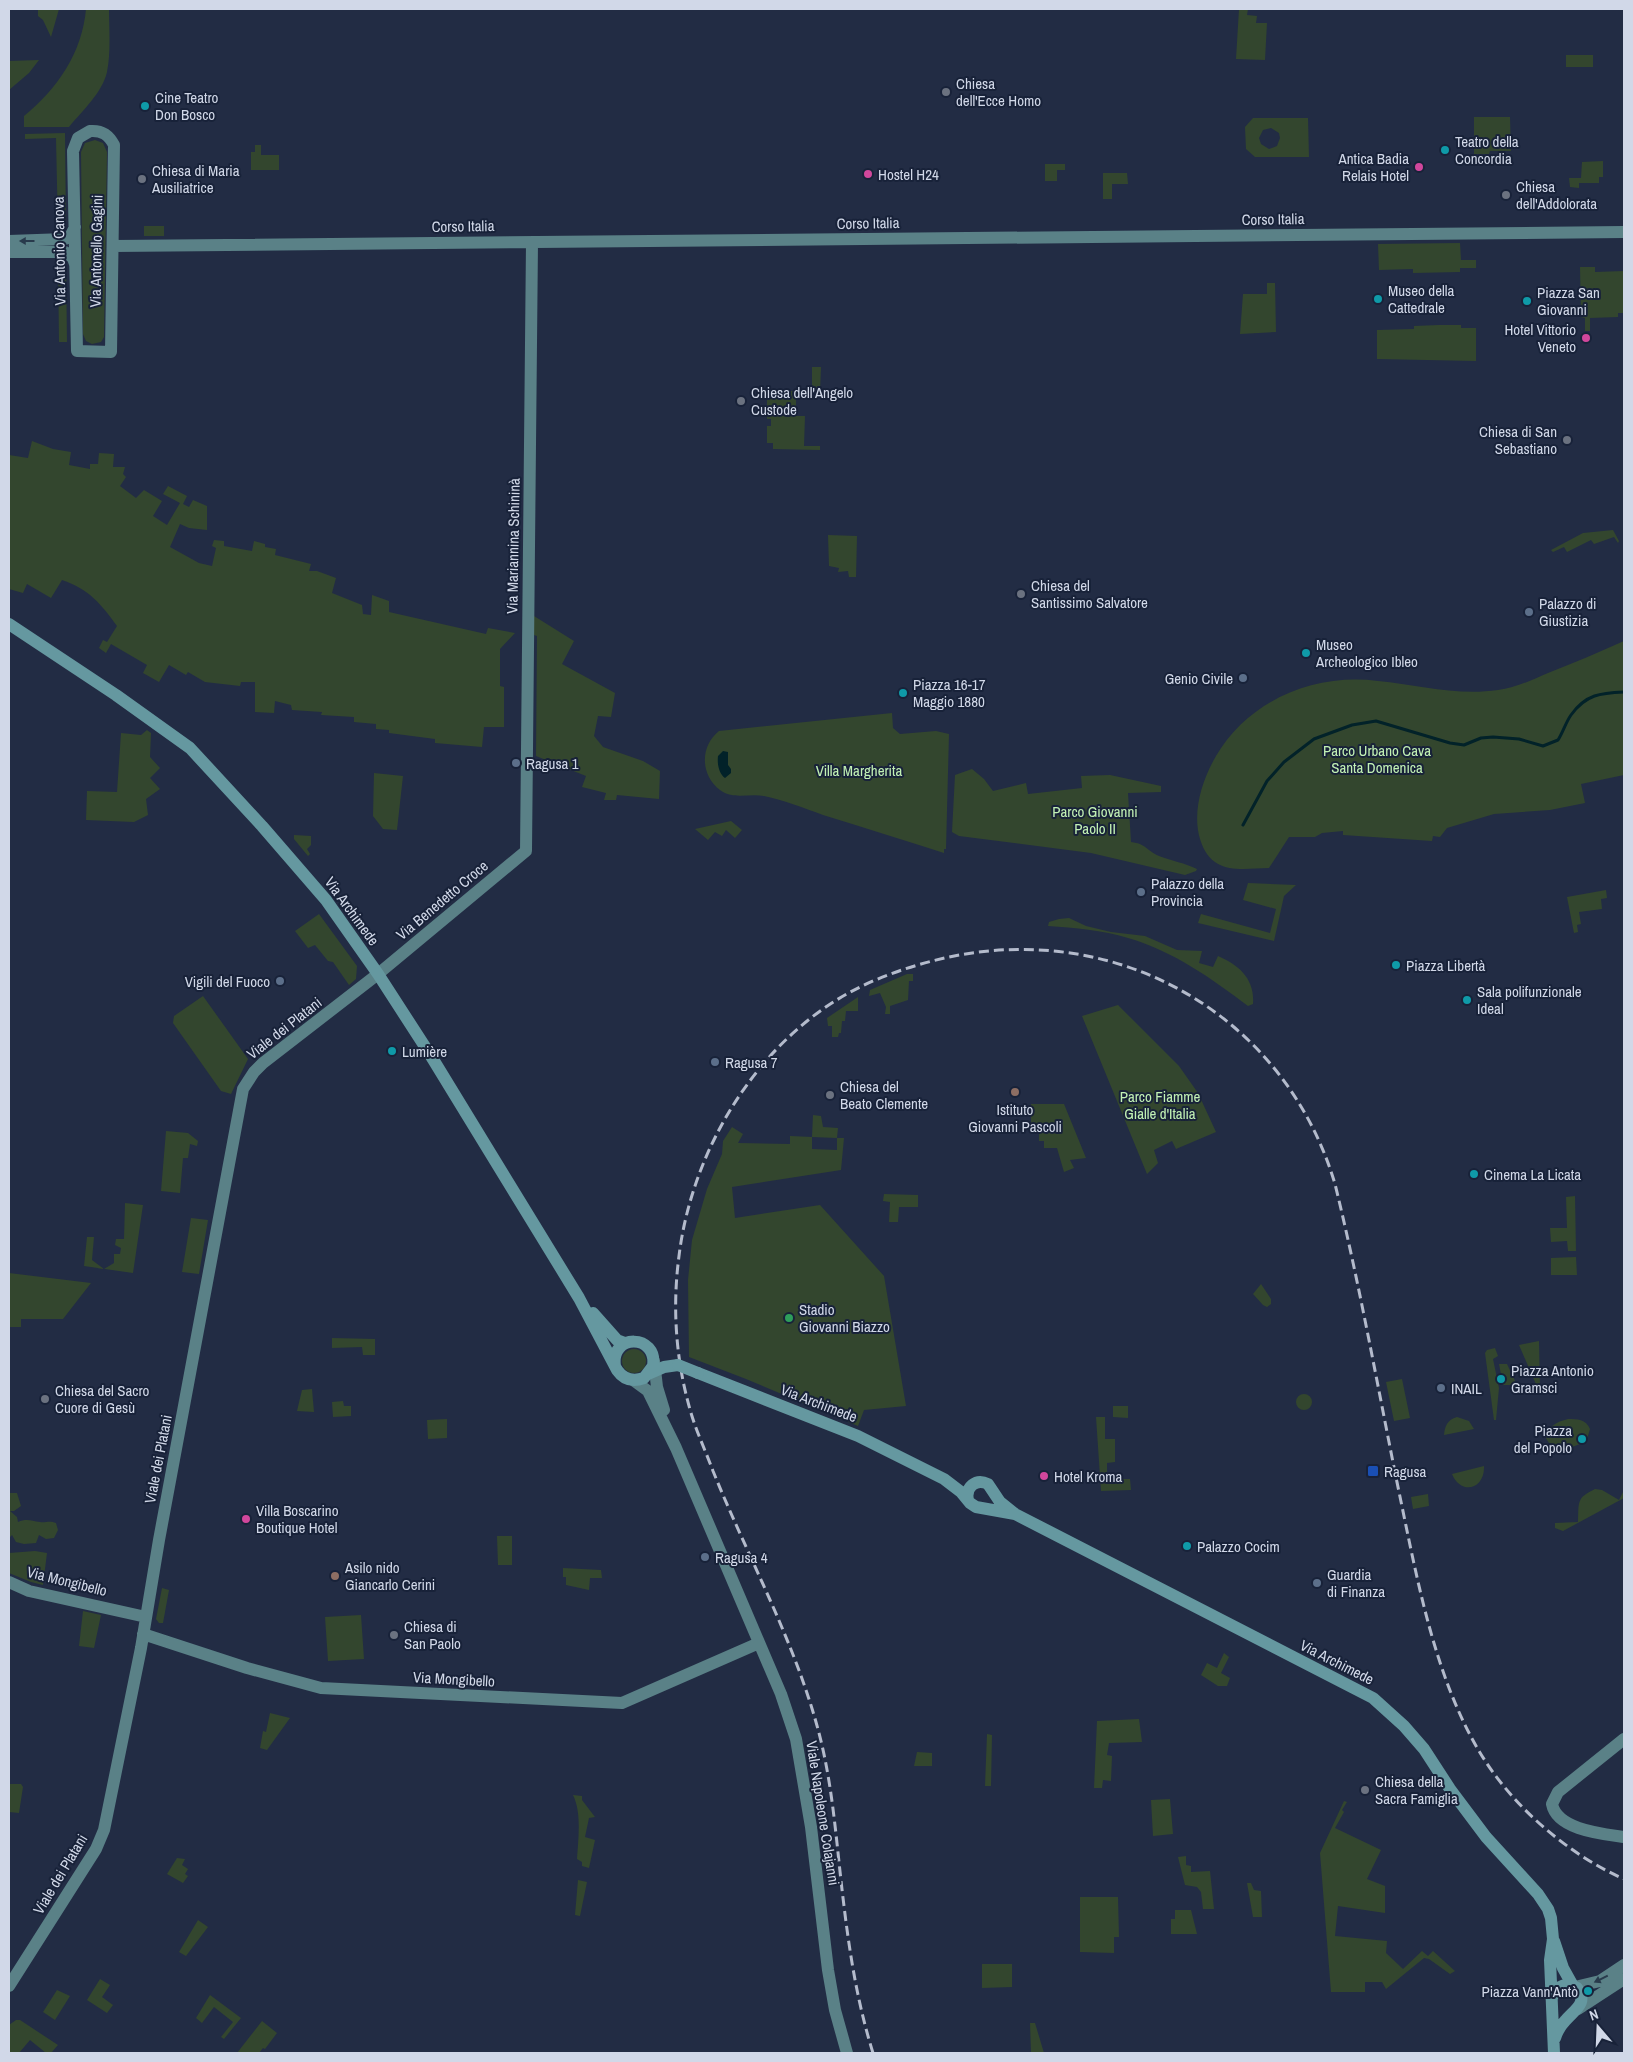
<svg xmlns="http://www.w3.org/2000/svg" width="1633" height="2062" font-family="'Archivo Narrow',sans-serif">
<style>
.green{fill:#33462e;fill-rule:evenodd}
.water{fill:#022229}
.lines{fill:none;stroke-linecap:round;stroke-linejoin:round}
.stream{stroke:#022229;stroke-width:3}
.secondary{stroke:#5a8187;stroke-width:12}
.primary{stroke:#6598a0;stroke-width:12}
.rail{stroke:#b4bbcc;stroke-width:3;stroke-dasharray:10 5;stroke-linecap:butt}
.primary-bridge{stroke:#6598a0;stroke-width:12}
.oneway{fill:#283a4c}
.worship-dot{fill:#6b7280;stroke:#182239;stroke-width:2}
.culture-dot{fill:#0f9aa8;stroke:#182239;stroke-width:2}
.hotel-dot{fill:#d1479c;stroke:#182239;stroke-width:2}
.service-dot{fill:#5c6f8a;stroke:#182239;stroke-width:2}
.education-dot{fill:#8d6e63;stroke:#182239;stroke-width:2}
.leisure-dot{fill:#2e9e5b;stroke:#182239;stroke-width:2}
.transit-dot{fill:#1a4fb4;stroke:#182239;stroke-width:2}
.labels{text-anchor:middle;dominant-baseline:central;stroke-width:4;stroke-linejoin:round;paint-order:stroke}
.poi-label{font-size:15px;fill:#d1d8e8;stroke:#182239;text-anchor:start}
.street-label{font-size:15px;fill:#d1d8e8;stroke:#182239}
.park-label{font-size:15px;fill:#c2f1b4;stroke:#182239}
</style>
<rect width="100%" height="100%" fill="#222c44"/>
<path class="green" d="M38,9h21l-8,28 -8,-17 -5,-4z
M86,9h23c0,20 2,43 -2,63 -5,21 -24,38 -38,55h-45v-11c34,-28 58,-63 62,-107z
M1239,9h9l-1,6 10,1 -1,7h11l-2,37 -29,-1z
M1566,55h27v12h-27z
M39,60l-10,13 -20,17v-29z
M1474,117h36l1,34h-21l-1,3h-15z
M1253,118h55l1,39h-54l-9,-8 -1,-22zM1271,128l8,5 1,5 -3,8 -8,3 -8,-5 -2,-6 4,-8z
M65,133l1,93 -8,4 -2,-92 -31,1v-5z
M95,140l8,3 4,9 -3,185 -3,5 -9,2 -6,-3 -3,-7 -2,-182 4,-9z
M255,145h6v10h18v15h-28v-18h4z
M1603,161v16h-4v6h-20v5l-9,-1 -1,-9h12l1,-16z
M1045,164h20v6h-8v11h-12z
M1103,173h24l1,11h-16v15h-9z
M144,226h20v10h-20z
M1460,243l1,17h15v8h-16v4l-47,1v-4l-34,1 -1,-26z
M58,260l7,2 1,3 1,77h-8z
M1580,267h15v5l29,-1v42h-6v4l-28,1v13h-5v-13l-4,-1z
M1267,283h8l1,49 -36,2 3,-40h24z
M1439,325h22v3h15v33l-99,-2v-29l37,-1v-3z
M812,367h9l-1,25h-8z
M767,391h29v20l-5,1v4h14l-1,30h16v4l-47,-1v-6h-6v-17h4v-7h-4z
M32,441l21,8 18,3 -2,13 21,4v-5h8l1,-11 15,1 -1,13h12l-2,7 3,3 -6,9 16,12 8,-8 18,11 -9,15 14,9 13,-22 -17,-9 5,-8 19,10 -4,8 6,3 4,-7 14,6v24l-18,-2 -9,-4 -10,23 29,16 13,3 4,-18 -4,-2 2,-6 10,1v5l28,5 2,-10 11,3v3l11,2 -1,6 36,9 -2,7h8l19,7 -4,15 30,12 1,9 8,1 1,-20 17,6v11l97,22 2,-6 27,5 -15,16v37l4,1v40h-20l-2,20 -47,-4v-4l-46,-6v-3l-13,-1v-5l-22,-2v-5l-33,-2 1,-3 -30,-2 -1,-5 -16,-4 -1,12 -19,-1v-30h-14l-1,4 -35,-4 -17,-10 -2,3 -17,-10 -10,17 -16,-9 4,-8 -36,-21 -5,9 -7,-5 4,-8 4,2 10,-16c-16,-22 -28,-37 -55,-46l-11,18 -24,-14 -4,9 -14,-4v-134l19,3z
M1613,530l6,11 -1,2 -4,-6 -20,7 -3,-4 -24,12 -3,-5 -11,5 -2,-2 32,-17z
M828,535l29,1 -1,41h-7l-1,-6 -10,1 1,-4 -10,-2z
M534,616l40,25 -12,23 53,29 -4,24 -13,-1 -4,20 9,11 40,14 17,10 -1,28 -42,-4 -1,5h-12l2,-7 -24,-6 4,-11 -50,-20 1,-120 -3,-1z
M1624,641v134l-43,9 4,19 -35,7 -56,4 -47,14 -7,9 -7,-1 -1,5 -89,-6v-4l-21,2 -7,4h-26l-20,31c-31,1 -58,7 -69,-29 -8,-27 2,-59 16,-83 33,-56 98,-83 162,-75 40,4 79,15 120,9 17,-2 34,-10 50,-17 26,-10 51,-21 76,-32z
M892,713l1,15 7,6 36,-3 13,3 -3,115h-2v4c-41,-13 -81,-26 -121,-38 -19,-7 -39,-15 -59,-19 -14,-3 -32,4 -44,-6 -20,-15 -20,-44 -1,-59z
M147,730l4,3 -1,24 10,11 -10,10 10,11 -14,10 2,16 -14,7 -48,-2 1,-29 30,1 4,-59 20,2z
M972,769l12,10 9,12 33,-8 2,11 54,-6 -1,-12 29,-1 51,11v6l-33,1 3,49c16,2 16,9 28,14 13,5 26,7 38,13l-1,2 -11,4 -94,-22 -132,-17 -7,-4 3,-57z
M374,773l29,3 -6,54 -14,-1 -10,-13z
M731,821l11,9 -7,8 -9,-8 -4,6 -7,-4 -7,8 -13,-11z
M294,835l17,1v9l-4,4 3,5 -2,2 -14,-17z
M1248,883l48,2 -12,11 -10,45 -76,-18 3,-9 69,19 6,-24 -33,-9z
M1606,890l1,8 -6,1 1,10 -23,3 2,12 -4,1 1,7 -4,1 -7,-36z
M319,914l38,52 -1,13 -7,6 -16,-23 -5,-1 -13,-16 -7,3 -13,-17z
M1069,918l17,8 25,6 34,4 32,14 25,1 -3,12 14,4 5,-11c21,9 37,23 35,48l-5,2c-37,-28 -75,-55 -120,-68 -26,-8 -53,-10 -80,-12l1,-4 10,-3z
M907,974h6v7h-4l-1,19 -18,6v8h-5l1,-7 -6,-14 -11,3 1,-6z
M203,996l45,63 -17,35 -10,-3 -48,-68 1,-7z
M858,997v14h-12l-1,10h-3l-1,12h-2l-1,4h-6v-11h-4l-1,-8z
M1118,1005l61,61 19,27 18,39 -40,17 -4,-8 -18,9 4,13 -11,11 -65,-158z
M1031,1104h33l22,54 -16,2 4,8 -10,4 -7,-24h-13v-7h-5v-11h-8z
M813,1115l8,1 2,11 15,1 -1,10h7l-3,32 -109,17 3,31 85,-13 64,71 22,130 -42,4 -6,16 -112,-47 -57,-22 -1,-77 4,-40 15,-51 15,-35 1,-13 9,-14 11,7 -5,9 52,1v-8l22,1zM812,1137l25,1v12l-25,-1z
M166,1131l22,2 10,8 -1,5 -7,-2 -2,14h-5l-3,35 -19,-2z
M884,1194l34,1v12h-19l-1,15h-9l1,-20 -7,-1z
M1575,1196l1,55h-8l-1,-10 -16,1 -1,-14h17l-1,-31z
M125,1203l18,2 -10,68 -49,-7 3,-29h7l-2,23 12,9 10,-6v-9h6l1,-6 -6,-3 1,-6h8z
M191,1218l17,2 -9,54 -17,-2z
M1576,1257l1,18h-26v-17z
M9,1273l82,10 -28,36h-42v8h-12z
M1261,1284l10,15v5l-4,3 -4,-2 -10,-11z
M332,1338l43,1v16h-12l-1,-8 -30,1z
M1539,1341l1,47 -2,1 -19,-44z
M1495,1348l3,8 -5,3 6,29 -3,32h-2l-9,-67 2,-3z
M622 1361a12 12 0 1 1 24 0a12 12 0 1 1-24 0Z
M1499,1364h8l10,21h-14z
M1402,1379l8,39 -16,3 -8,-39z
M312,1389l2,23 -17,-1 5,-21z
M1296 1402a8 8 0 1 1 16 0a8 8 0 1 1-16 0Z
M343,1401l1,5h7v10l-18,1 -1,-15z
M1113,1406h15v12l-15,-1z
M1096,1417h9v22h10v23l-8,1v16h23l1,11 -30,1z
M1457,1417l12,4 5,8 -30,6c1,-9 3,-15 13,-18z
M447,1419v19l-19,1 -1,-19z
M1568,1419c9,0 18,0 22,10l-3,10c-10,9 -34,16 -41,-1 2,-12 10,-16 22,-19z
M1484,1466c1,23 -23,30 -32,8z
M1595,1489l7,1 17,10 5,-10v8l-61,33 -8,-3v-5l23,-1c1,-20 -2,-24 17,-33z
M9,1493h8l4,13 -7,5h-4l7,6 1,5c9,-4 13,-1 22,0 6,1 9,-2 16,1l2,7 -4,8 -8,1 -7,-4 -3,8 -12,1 -8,-2 -4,-7 -3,3z
M1428,1494l1,12 -16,3 -2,-12z
M497,1536h15v29h-14z
M35,1551l12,2 -4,32 -12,-3 -22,-9v-20z
M563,1568l38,2 1,8h-12l-1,12 -23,-5v-8h-3z
M162,1588l7,2 -6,33h-4l-3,-4z
M83,1611l18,4 -7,33 -15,-2z
M361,1615l3,44 -36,2 -3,-44z
M1224,1653l5,4 -8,16 9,5 -3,8h-9l-17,-11 6,-12 10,5z
M270,1713l20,5 -23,32 -7,-2 3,-17 3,1z
M1139,1719l3,23 -33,1 -2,12 5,1 -1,25 -8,-1 -1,8h-8l3,-67z
M987,1734l5,1 -1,51h-6z
M917,1752l15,1v13h-18z
M9,1784h12l2,3 -4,26 -10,-1z
M573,1795l9,1v4l13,17 -6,1 -4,19 10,3 -6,28 -7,-2v-4l-5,-3c1,-19 5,-46 -4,-64z
M1170,1799l3,35 -20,2 -2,-36z
M1344,1801l3,1 -5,8 2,2 -9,16 46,22 -14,29 18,7v27l-47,-7 -3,30 52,5 -1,12 17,16 19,-18 6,5 5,-5 22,20 -5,3 -21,-15 -5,-1 -38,31 -4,-7h-17v10h-34l-11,-139z
M1186,1856v9l5,1v6l19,-1 4,38h-11l-2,-17 -4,-5 -12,-2 -7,-28z
M177,1858l8,1 -3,6 6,4 -3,5 3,2 -5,7 -16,-9z
M578,1880l9,2 -7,34 -5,-1z
M1247,1883h4l3,7 7,1 1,26h-9z
M1080,1897h38l1,40h-5v16l-34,-1z
M1175,1910h16l6,24h-26v-15h4z
M198,1920l10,7 -22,29 -7,-4z
M982,1964h30v23l-30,1z
M100,1979l10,6 -8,12 11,8 -6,8 -20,-13z
M57,1990l13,6 -15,24 -12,-8z
M210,1995l31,23 -17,21 -3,-2 12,-15 -19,-15 -12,16 -6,-5z
M16,2020h4l38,25 -7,8h-5l-16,-13 -11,13h-10v-28z
M262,2021l15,12 -12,16 -2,-1 -4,5h-22z
M1030,2023h5l9,30h-13z"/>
<path class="water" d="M723,751l5,1v13l3,4v4l-6,5c-6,-4 -8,-14 -7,-22z"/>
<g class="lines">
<path class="stream" d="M1243,825l24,-44 17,-19 30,-23 38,-14 24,-4 74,22 14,2 17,-7 12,-1 26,2 24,7 15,-6c5,-8 8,-18 13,-25 15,-21 30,-22 53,-23"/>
<path class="secondary" d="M90,131c12,-1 19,4 24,14l-3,207 -34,-1 -4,-200 5,-13z
M9,241l56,-2 5,-2 5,-10
M113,246l1511,-14
M9,252h56l8,6 2,6
M654,1361l3,26 7,23
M633,1380l15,11 28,57 105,246 15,45 15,88 17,143 7,40 12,43
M9,1582l20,9 117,26
M143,1634l104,34 74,20 301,15 137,-60
M1624,1739l-66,53 -6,12c5,26 51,30 72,33
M9,1986l87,-137 8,-19 37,-182 18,-108 84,-451 11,-17 9,-9 115,-89 148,-123 6,-609
M1575,1987l25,-6 24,-16
M1578,2009l46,-30"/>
<path class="primary" d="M9,624l107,71 74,53 72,78 64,74 52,74 53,82 148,242 38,72c7,10 16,12 27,8l9,-12c5,-32 -43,-33 -38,0
M593,1313l24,27 8,3
M698,1373l160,63 86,43 17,13 9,11 6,4 39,7
M648,1374l16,-7 14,-2
M968,1500c-3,-13 8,-22 20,-16l12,18 15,12 358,184 31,28 20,23 26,40 36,48 52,57 10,15 3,9 2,21 -3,21 4,93
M1554,1941l9,27 10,18
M1553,1996c4,-11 14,-14 24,-8 12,15 -3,22 -12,33 -5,5 -8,11 -10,17"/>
<path class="rail" d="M873,2053c-15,-48 -23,-97 -29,-147 -7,-55 -10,-111 -23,-165 -23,-94 -72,-181 -108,-270 -7,-19 -16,-38 -22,-58 -15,-51 -19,-104 -12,-157 12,-99 70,-201 156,-255 35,-22 74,-35 114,-44 171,-36 336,59 386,227 25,102 43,205 64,308 18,86 35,183 80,259 32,54 88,103 145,128"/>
<path class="primary-bridge" d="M678,1365l20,8"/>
</g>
<defs><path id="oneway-solid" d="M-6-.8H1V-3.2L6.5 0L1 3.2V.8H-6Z" transform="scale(1.25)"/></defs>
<g class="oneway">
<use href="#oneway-solid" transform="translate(27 241) rotate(180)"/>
<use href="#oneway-solid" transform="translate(1601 1979) rotate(154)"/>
</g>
<g class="worship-dot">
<circle cx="946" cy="92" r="5"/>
<circle cx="142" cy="179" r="5"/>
<circle cx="1506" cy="195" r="5"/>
<circle cx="741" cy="401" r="5"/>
<circle cx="1567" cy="440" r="5"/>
<circle cx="1021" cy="594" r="5"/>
<circle cx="830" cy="1095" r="5"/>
<circle cx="45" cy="1399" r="5"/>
<circle cx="394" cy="1635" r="5"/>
<circle cx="1365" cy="1790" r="5"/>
</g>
<g class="culture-dot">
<circle cx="145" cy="106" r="5"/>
<circle cx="1445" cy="150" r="5"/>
<circle cx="1378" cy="299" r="5"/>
<circle cx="1527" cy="301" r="5"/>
<circle cx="1306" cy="653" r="5"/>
<circle cx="903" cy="693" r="5"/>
<circle cx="1396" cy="965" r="5"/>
<circle cx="1467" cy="1000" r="5"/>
<circle cx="392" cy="1051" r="5"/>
<circle cx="1474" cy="1174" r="5"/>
<circle cx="1501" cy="1379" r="5"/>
<circle cx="1582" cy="1439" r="5"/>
<circle cx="1187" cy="1546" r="5"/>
<circle cx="1588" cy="1991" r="5"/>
</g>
<g class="hotel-dot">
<circle cx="1419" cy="167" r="5"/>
<circle cx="868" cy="174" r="5"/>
<circle cx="1586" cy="338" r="5"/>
<circle cx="1044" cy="1476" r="5"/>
<circle cx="246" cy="1519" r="5"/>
</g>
<g class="service-dot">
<circle cx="1529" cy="612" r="5"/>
<circle cx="1243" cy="678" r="5"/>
<circle cx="516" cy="763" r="5"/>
<circle cx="1141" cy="892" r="5"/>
<circle cx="280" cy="981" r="5"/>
<circle cx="715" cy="1062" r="5"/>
<circle cx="1441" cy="1388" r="5"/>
<circle cx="705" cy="1557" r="5"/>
<circle cx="1317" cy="1583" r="5"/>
</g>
<g class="education-dot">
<circle cx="1015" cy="1092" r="5"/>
<circle cx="335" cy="1576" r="5"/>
</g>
<circle class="leisure-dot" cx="789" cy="1318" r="5"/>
<rect class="transit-dot" x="1367" y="1465" width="12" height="12" rx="2.5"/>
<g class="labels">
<g class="poi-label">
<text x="956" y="83">Chiesa<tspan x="956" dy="17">dell'Ecce Homo</tspan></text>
<text x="155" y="97">Cine Teatro<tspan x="155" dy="17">Don Bosco</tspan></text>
<text x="1455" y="141">Teatro della<tspan x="1455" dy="17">Concordia</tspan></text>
<text x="1409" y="158" text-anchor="end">Antica Badia<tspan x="1409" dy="17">Relais Hotel</tspan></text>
<text x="152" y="170">Chiesa di Maria<tspan x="152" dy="17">Ausiliatrice</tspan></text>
<text x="878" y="174">Hostel H24</text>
<text x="1516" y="186">Chiesa<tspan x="1516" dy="17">dell'Addolorata</tspan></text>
<text x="1388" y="290">Museo della<tspan x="1388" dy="17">Cattedrale</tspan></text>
<text x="1537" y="292">Piazza San<tspan x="1537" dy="17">Giovanni</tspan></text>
<text x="1576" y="329" text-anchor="end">Hotel Vittorio<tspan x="1576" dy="17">Veneto</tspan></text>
<text x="751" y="392">Chiesa dell'Angelo<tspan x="751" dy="17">Custode</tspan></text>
<text x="1557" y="431" text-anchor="end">Chiesa di San<tspan x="1557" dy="17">Sebastiano</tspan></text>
<text x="1031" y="585">Chiesa del<tspan x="1031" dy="17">Santissimo Salvatore</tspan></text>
<text x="1539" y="603">Palazzo di<tspan x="1539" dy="17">Giustizia</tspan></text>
<text x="1316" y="644">Museo<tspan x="1316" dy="17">Archeologico Ibleo</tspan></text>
<text x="1233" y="678" text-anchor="end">Genio Civile</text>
<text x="913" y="684">Piazza 16-17<tspan x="913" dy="17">Maggio 1880</tspan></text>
<text x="526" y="763">Ragusa 1</text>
<text x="1151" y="883">Palazzo della<tspan x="1151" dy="17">Provincia</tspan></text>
<text x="1406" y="965">Piazza Libertà</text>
<text x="270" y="981" text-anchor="end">Vigili del Fuoco</text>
<text x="1477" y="991">Sala polifunzionale<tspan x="1477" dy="17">Ideal</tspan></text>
<text x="402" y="1051">Lumière</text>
<text x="725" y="1062">Ragusa 7</text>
<text x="840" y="1086">Chiesa del<tspan x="840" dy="17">Beato Clemente</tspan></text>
<text x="1015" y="1109" text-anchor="middle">Istituto<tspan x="1015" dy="17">Giovanni Pascoli</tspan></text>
<text x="1484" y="1174">Cinema La Licata</text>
<text x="799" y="1309">Stadio<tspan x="799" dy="17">Giovanni Biazzo</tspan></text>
<text x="1511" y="1370">Piazza Antonio<tspan x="1511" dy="17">Gramsci</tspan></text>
<text x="1451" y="1388">INAIL</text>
<text x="55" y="1390">Chiesa del Sacro<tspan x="55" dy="17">Cuore di Gesù</tspan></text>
<text x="1572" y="1430" text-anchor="end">Piazza<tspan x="1572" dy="17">del Popolo</tspan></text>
<text x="1384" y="1471">Ragusa</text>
<text x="1054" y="1476">Hotel Kroma</text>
<text x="256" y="1510">Villa Boscarino<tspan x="256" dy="17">Boutique Hotel</tspan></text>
<text x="1197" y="1546">Palazzo Cocim</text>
<text x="715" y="1557">Ragusa 4</text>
<text x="345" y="1567">Asilo nido<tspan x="345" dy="17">Giancarlo Cerini</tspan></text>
<text x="1327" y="1574">Guardia<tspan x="1327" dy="17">di Finanza</tspan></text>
<text x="404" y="1626">Chiesa di<tspan x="404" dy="17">San Paolo</tspan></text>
<text x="1375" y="1781">Chiesa della<tspan x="1375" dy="17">Sacra Famiglia</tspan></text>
<text x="1578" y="1991" text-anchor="end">Piazza Vann'Antò</text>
</g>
<g class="street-label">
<text transform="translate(1273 219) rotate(-1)">Corso Italia</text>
<text transform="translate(868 223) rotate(-1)">Corso Italia</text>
<text transform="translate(463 226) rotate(-1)">Corso Italia</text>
<text transform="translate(59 251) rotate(-91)">Via Antonio Canova</text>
<text transform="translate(96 251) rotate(-89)">Via Antonello Gagini</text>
<text transform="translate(513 546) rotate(-89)">Via Mariannina Schininà</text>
<text transform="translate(442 900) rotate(-40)">Via Benedetto Croce</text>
<text transform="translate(352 911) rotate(54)">Via Archimede</text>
<text transform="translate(284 1028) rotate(-38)">Viale dei Platani</text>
<text transform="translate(819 1403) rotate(21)">Via Archimede</text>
<text transform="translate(158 1459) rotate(-79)">Viale dei Platani</text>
<text transform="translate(67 1581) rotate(14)">Via Mongibello</text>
<text transform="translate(1337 1662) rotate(27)">Via Archimede</text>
<text transform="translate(454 1679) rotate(3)">Via Mongibello</text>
<text transform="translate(823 1813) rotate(81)">Viale Napoleone Colajanni</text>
<text transform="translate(60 1874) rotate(-59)">Viale dei Platani</text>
</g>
<g class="park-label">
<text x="1377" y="750">Parco Urbano Cava<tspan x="1377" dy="17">Santa Domenica</tspan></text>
<text x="859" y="770">Villa Margherita</text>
<text x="1095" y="811">Parco Giovanni<tspan x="1095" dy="17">Paolo II</tspan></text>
<text x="1160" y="1096">Parco Fiamme<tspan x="1160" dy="17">Gialle d'Italia</tspan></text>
</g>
</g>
<rect width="1633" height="2062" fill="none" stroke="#d1d8e8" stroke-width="20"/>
<g transform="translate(1598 2027) rotate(341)" stroke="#182239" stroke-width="4" paint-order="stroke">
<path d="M0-4L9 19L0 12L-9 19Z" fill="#d1d8e8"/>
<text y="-8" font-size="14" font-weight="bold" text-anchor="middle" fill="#d1d8e8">N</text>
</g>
</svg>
